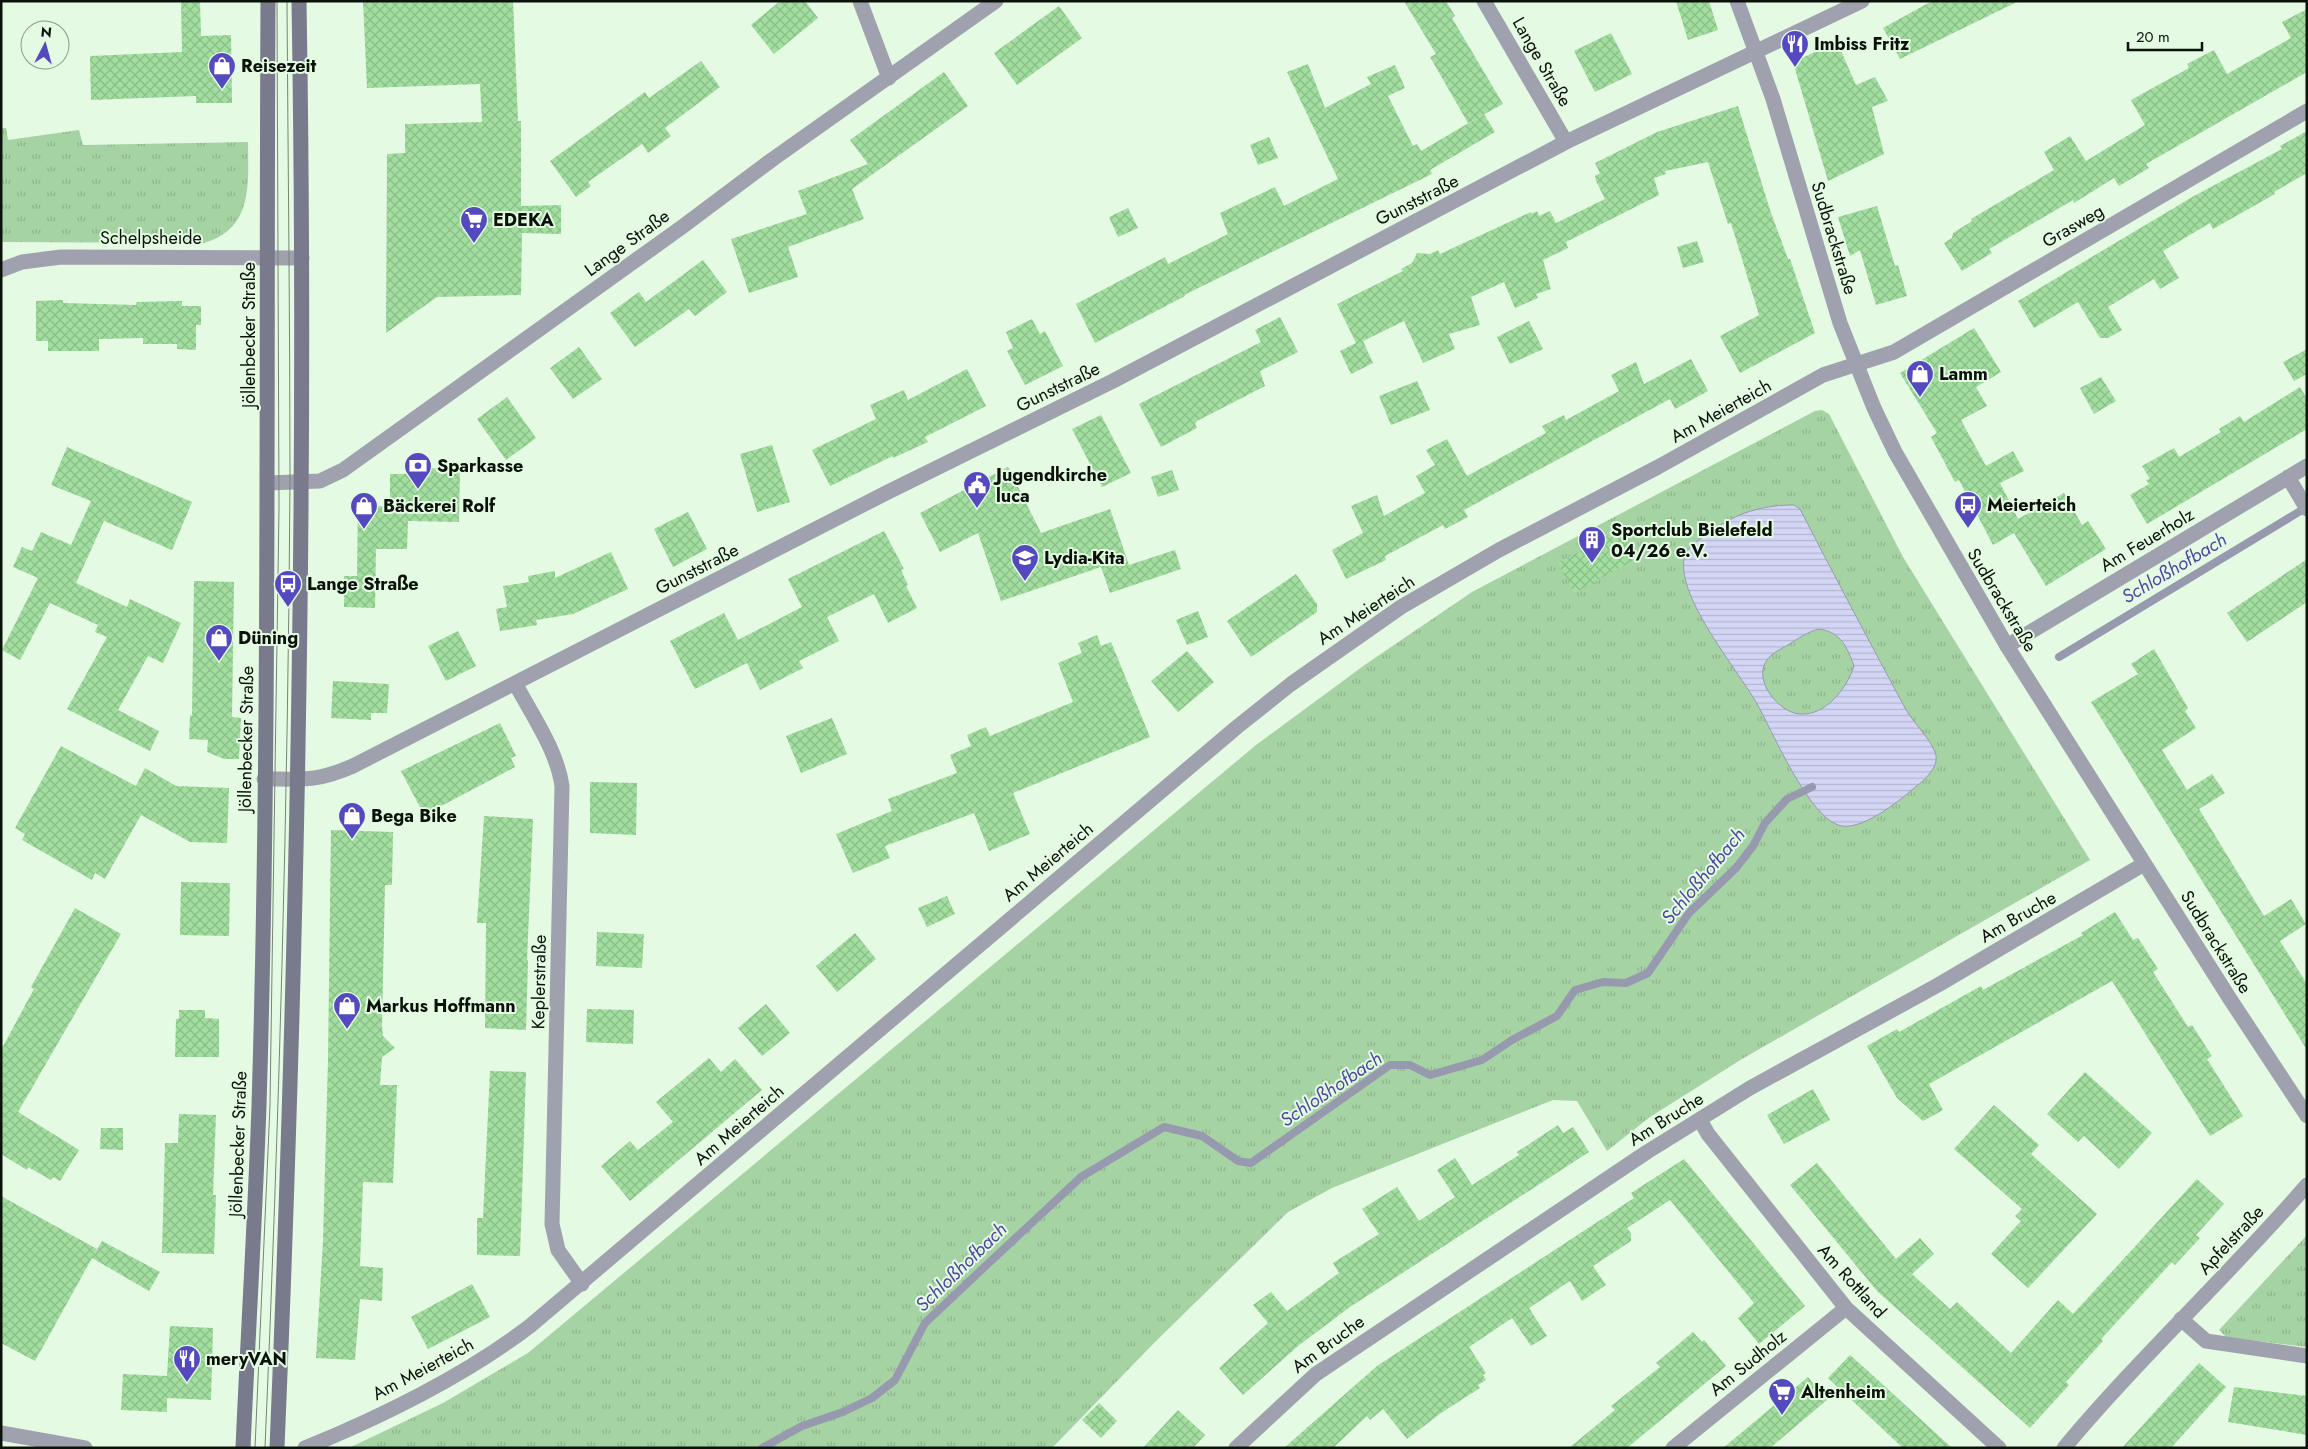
<svg xmlns="http://www.w3.org/2000/svg" width="2308" height="1449" font-family="Jost,sans-serif">
<style>
.park{fill:url(#park-tufts)}
.water{fill:url(#water-rules);stroke:#979aae;fill-rule:evenodd}
.lines{fill:none;stroke-linecap:round;stroke-linejoin:round}
.stream{stroke:#979aae;stroke-width:8}
.building{fill:url(#building-cross-hatch)}
.minor{stroke:#a0a1ae;stroke-width:15}
.tertiary{stroke:#a0a1ae;stroke-width:15}
.secondary{stroke:#797a8c;stroke-width:15}
.tram{stroke:#778576;stroke-width:1}
.labels{text-anchor:middle;dominant-baseline:central;stroke-width:4;stroke-linejoin:round;paint-order:stroke}
.poi-label{font-size:18px;font-weight:bold;fill:#0b120a;stroke:#e4fae3;text-anchor:start}
.street-label{font-size:18px;fill:#0b120a;stroke:#e4fae3}
.water-label{font-size:19px;font-style:italic;fill:#4d489f;stroke:#e4fae3}
</style>
<defs>
<pattern id="park-tufts" width="24" height="20" patternUnits="userSpaceOnUse" patternTransform="scale(1.25)"><rect width="24" height="20" fill="#a6d3a4"/><path d="M3 7l-1-3M5 7V3M7 7l1-3M15 17l-1-3M17 17v-4M19 17l1-3" fill="none" stroke="#8eb48c"/></pattern>
<pattern id="water-rules" width="6" height="5" patternUnits="userSpaceOnUse" patternTransform="scale(1.25)"><rect width="6" height="5" fill="#d3d5f4"/><path d="M0 2.5h6" fill="none" stroke="#b4b6d0"/></pattern>
<pattern id="building-cross-hatch" width="8" height="8" patternUnits="userSpaceOnUse" patternTransform="scale(1.25)"><rect width="8" height="8" fill="#a2de9f"/><path d="M0 0l8 8M0 8l8-8" fill="none" stroke="#8abd88"/></pattern>
</defs>
<rect width="100%" height="100%" fill="#e4fae3"/>
<path class="park" d="M1,128h5l2,12 71,-10 4,15 165,-3c0,41 6,87 -44,101l-203,-1z
M1822,410l7,4 74,143 187,303 -348,199 -92,58 -43,34 -30,-50 -24,-1 -221,88 -44,24 -133,130 -103,106h-703l94,-45 85,-50 728,-608 110,-81 106,-72 343,-181z
M2307,1235v112l-81,-10 -7,-7z"/>
<path class="water" d="M1794,505l6,4c34,66 69,132 104,197 8,16 24,29 31,46 6,15 -12,29 -22,37 -15,13 -54,44 -75,36 -31,-11 -65,-93 -82,-123 -19,-33 -83,-109 -71,-147 4,-10 17,-17 25,-23 26,-19 52,-27 84,-27zM1819,629c22,3 28,18 35,37 -7,22 -28,50 -54,48 -21,-1 -48,-34 -33,-54 5,-7 14,-11 21,-15 11,-7 19,-13 31,-16z"/>
<g class="lines">
<path class="stream" d="M2059,657l248,-150
M762,1448l40,-22 41,-14 29,-14 23,-18 30,-57 52,-49 104,-97 83,-50 38,9 36,25 13,2 139,-98h20l20,10 52,-15 30,-20 45,-24 18,-26 28,-8 23,1 22,-10 41,-60 47,-45 17,-22 12,-23 22,-24 25,-12"/>
</g>
<path class="building" d="M181,1h19l1,35 30,-1 1,68h-36v-7l-105,4 -1,-44 92,-4z
M363,1h150l5,120h3v85l40,-1v29l-39,-1 -1,62 -84,2 -51,36 1,-179 18,-1v-29l77,-2 -2,-38 -113,4z
M780,1h25l13,17 -44,36 -23,-29z
M1404,1h42l9,15 -3,2 51,86 -35,19 -38,-66 6,-3z
M1676,1h33l9,29 -30,10z
M1932,1h87l-119,58 -17,-31z
M1059,6l23,32 -65,47 -23,-32z
M2307,9v63l-161,92 3,4 -30,18 -5,-8 -40,25 -1,-3 -84,49 3,4 -30,18 -18,-28 8,-5 1,-5 19,-12 -1,-2 83,-49 -10,-18 26,-16 16,25 59,-36 -14,-25 58,-32 -2,-4 27,-14 13,24 64,-36 -9,-16z
M1611,33l21,41 -37,18 -21,-41z
M1837,42l19,43 19,-8 13,24 -16,6 12,47 -56,27 -35,-119z
M701,61l19,26 -55,41 6,8 -23,17 -6,-9 -54,38 3,4 -15,11 -26,-36 95,-69 4,6z
M1308,64l17,44 46,-24 -4,-7 28,-12 10,23 -17,8 25,50 4,-2 4,7 63,-37 11,18 -65,38 2,4 -248,121 1,1 -90,47 -19,-39 89,-47 3,7 60,-30 -8,-21 55,-26 9,19 54,-27 -51,-107z
M944,72l24,34 -116,83 12,30 -76,28 10,30 -49,16 -18,-54 76,-25 -9,-23 70,-27 -18,-24z
M1738,106l32,104 18,49h2l25,74 -75,40 -20,-37 39,-21 -28,-92 -3,1 -20,-62 -43,9 1,3 -12,4 5,17 -93,47 2,6 -25,12 8,29 -15,5 2,4 -23,10 -11,-26 -33,15 9,28 -31,9 6,15 -32,14 -19,-42 -41,20 10,22 -22,11 -11,-23 16,-8 -19,-39 66,-33 -2,-2 11,-6 5,-10 13,1 8,-4 2,4 91,-42 1,2 5,-3 2,5 11,-5 6,12 49,-24 -9,-18 -1,-5 5,-3 -5,-10 62,-31z
M2307,131v42l-33,19 1,2 -62,35 -3,-6 -47,28 16,27 -19,11 -6,-10 -46,28 14,23 -14,8h-8l-22,-36 -44,26 -16,-27 176,-105 88,-47 -2,-3z
M1269,137l9,21 -20,7 -8,-20z
M1877,206l18,60 3,-1 9,31 -31,9 -16,-55 -10,6 -12,-39z
M1128,208l10,20 -20,9 -9,-20z
M1697,241l7,21 -21,6 -6,-21z
M703,260l24,32 -32,24 -6,-7 -54,38 -25,-34 29,-21 7,10z
M63,300v3l73,2 1,-3 45,-1v5h19v19h-5v25l-19,-1v-5h-34v-6l-44,1v12h-51v-10h-12v-40z
M1280,317l18,35 -38,19 5,15 -68,35 -2,3 2,4 -36,19 -22,-43 122,-62 -6,-12z
M1032,319l8,15 5,-3 18,35 -38,19 -18,-34 6,-3 -7,-16z
M1529,321l14,28 -33,15 -13,-27z
M1974,328l27,44 -25,15 11,19 -26,14 25,46 27,-15 11,20 -24,12 18,36 46,-26 18,32 6,-4 18,28 -60,37 -32,-53 -21,12 -34,-65 -4,2 -24,-45 6,-4 -37,-60z
M579,347l23,32 -29,20 -23,-31z
M2307,349v25l-13,7 -11,-19z
M1691,359l17,32 -33,18 -5,-10 -206,111 4,7 -23,12 -2,-4 -58,31 1,4 -40,19 -14,-29 31,-17 -12,-27 26,-11 7,21 41,-23 -9,-17 19,-11 -9,-15 21,-11 20,37 79,-43 -4,-7 22,-11 2,5 53,-29 -8,-16 25,-13 8,22z
M967,369l19,37 -61,31 3,5 -35,16v-2l-63,30 -18,-36 64,-31 -6,-14 34,-15 4,10z
M2101,377l15,24 -22,13 -14,-26z
M1417,381l13,29 -39,15 -12,-29z
M2300,387l7,12v30l-160,95 -17,-29 19,-11 -3,-4 4,-1 -8,-13 32,-18 5,9 42,-25 -2,-3 21,-13 4,6z
M507,397l29,41 -30,22 -29,-41z
M1101,415l30,58 -29,14 -30,-58z
M772,445l18,57 -33,10 -17,-58z
M67,447l125,55 -20,48 -68,-29 -28,62 51,24 3,-8 51,24 -18,40 -15,-7 -30,54 41,21 -9,20 -83,-42 40,-72 -12,-5 3,-7 -48,-22 -30,57 -18,-10 36,-72 -25,-11 9,-20 10,4 9,-19 30,13 20,-44 -40,-16z
M1008,467l33,66 69,-24 19,56 46,-15 6,19 -71,24 -9,-26 -100,34 -23,-68 -38,19 -20,-39z
M423,468l37,1 -1,53 -51,-1 -1,28h-31l-1,59 -31,-1v-31h13l1,-70h32v-32h33z
M1172,470l7,20 -21,7 -7,-20z
M688,512l19,37 -34,18 -19,-38z
M1621,529l17,29 -64,35 -16,-30z
M884,531l20,38 -3,1 7,15 -2,1 11,22 -29,15 -14,-29 -47,23 12,24 -40,20 4,7 -43,22 -13,-27 -52,26 -25,-48 54,-28 14,27 64,-33 -14,-28z
M611,552l17,37 -55,25 -37,6 1,5 -37,6 -4,-22 11,-2 -4,-21 26,-4 -1,-6 27,-5v7z
M2307,559v43l-60,40 -20,-29z
M1296,574l21,30v8l-66,45 -24,-36z
M194,581l40,1 -2,135 9,1 -2,41h-15l-17,-7 1,-12 -19,-1 1,-24 2,1z
M1198,611l10,26 -21,8 -11,-25z
M458,631l18,35 -30,15 -18,-35z
M1097,635l4,11 10,-4 39,95 -137,56 17,41 -41,17 -15,-38 -89,33 5,12 -37,15 -17,-39 56,-23 -4,-12 69,-26 -7,-18 21,-9 -4,-11 19,-8 4,9 83,-34 -15,-39 24,-10 -4,-10z
M2154,649l34,59 -3,3 11,17 -34,22 25,40 25,-16 13,19 -26,16 65,107 27,-17 15,25 -26,17 27,43v66l-216,-348 47,-28 -7,-10z
M1187,651l27,31 -36,30 -27,-31z
M333,681l56,3 -2,29h-16v7l-40,-2z
M832,718l15,36 -46,19 -15,-37z
M500,723l16,33 -5,2 4,9 -91,48 -23,-44z
M61,746l75,40 9,-18 31,18 53,2 -2,55 -37,-1 -49,-27 -36,64 -10,-6 -3,7 -70,-40 3,-6 -10,-6z
M590,782l47,1 -1,52 -46,-2z
M484,816l49,3 -6,141h1l-2,70 -41,-2 1,-105h-9z
M331,830l62,2 -1,53h-7l-3,140 1,11 12,12 -13,9 -2,28h17l-4,98 -30,-1 -3,84 23,2 -1,33 -22,-2 -5,61 -39,-2 7,-117 5,-181z
M181,882l49,1 -1,53 -49,-1z
M947,896l8,18 -28,13 -9,-19z
M75,908l46,26 -103,178 61,38 -19,31 -7,-4 -2,3 -23,-13 -1,3 -26,-16v-104l33,-61 -3,-2z
M2115,912l18,28 5,-2 20,31 -5,3 35,55 4,-2 20,31 -5,3 36,57 -33,20 -98,-155 -183,103 14,26 -20,11 -26,-23 -30,-52 30,-17 2,3 82,-46 2,4 100,-55 -2,-2z
M597,932l47,2 -2,34 -46,-2z
M855,933l21,26 -39,33 -21,-26z
M766,1004l24,29 -28,23 -24,-28z
M587,1009l47,1 -1,34 -47,-2z
M179,1010h26v8l14,1v38h-44l1,-38h3z
M709,1058l12,14 14,-13 27,31 -132,111 -29,-35 29,-25 8,9 35,-28 -17,-20z
M490,1071l36,1 -6,184 -43,-1v-37h6z
M2085,1072l67,61 -33,36 -35,-33 -6,6 -31,-28z
M1813,1089l17,31 -46,24 -17,-29z
M1994,1105l45,40 -8,9 66,60 -69,74 -37,-34 30,-33 -6,-5 7,-7 -68,-60z
M179,1114l37,1 -3,80h3l-2,59 -52,-1 3,-110h13z
M1558,1125l5,8 10,-6 16,25 -239,155 -52,39 -55,49 -24,-27 49,-45 -15,-18 18,-13 16,19 52,-38 -6,-10 46,-29 -17,-25 35,-22 22,34 36,-24 -18,-27 18,-12 17,27 47,-30 -2,-3z
M101,1128h22v22l-23,-1z
M1684,1159l121,147 -46,38 -21,-26 16,-15 -84,-103 -43,28 4,5v8l-38,25 13,19 -24,16 -12,-20 -41,27 18,28 -16,10 -19,-28 -43,29 17,26 -3,2 3,5 -8,5 2,3 -39,25 -34,26 -24,-30 -13,11 -3,-4 -34,32h-49l93,-82 257,-168 -3,-5z
M1817,1163l79,96 24,-21 14,16 -22,20 38,35 7,-7 54,51 47,-53 15,14 124,-135 27,25 -28,31 4,3 -25,27 -3,-3 -71,77 2,2 -37,41 3,3 -39,43 -153,-137 -87,-106z
M1,1196l96,53 -62,112 -34,-18z
M102,1241l58,31 -11,19 -57,-33z
M472,1284l18,33 -62,32 -17,-32z
M170,1326l43,2 -2,72 -44,-2v14l-46,-2 2,-36 44,2z
M1693,1332l9,10 2,-2 22,26 -99,82h-58l46,-38 -4,-4 49,-39 -4,-4z
M1850,1355l18,16 84,77h-49l-75,-70z
M2199,1363l27,24 -55,61h-49z
M1808,1377l19,23 -57,48h-47z
M2234,1387l73,9v39l-79,-13z
M1099,1403l18,18 -16,17 -19,-18z
M1178,1410l27,25 -12,13h-50z"/>
<g class="lines">
<path class="minor" d="M860,1l29,77
M1484,1l82,141
M1,270l21,-8 39,-5 241,1
M2288,477l19,32
M268,483l52,-2 23,-11 339,-243 91,-68 223,-158
M2007,646l300,-180
M515,683c17,32 42,67 47,103l-10,438 6,26 24,34
M264,779c38,0 52,3 89,-13l535,-274 225,-111 453,-239 296,-141
M1700,1120l8,14 138,174 153,140
M2181,1319l25,22 101,15
M1,1433l84,15
M305,1448c78,-32 158,-71 225,-122l707,-599 54,-43 110,-77 98,-57 159,-83 165,-92 71,-23 413,-241
M1236,1448l80,-74 331,-222 103,-64 188,-103 206,-121
M1673,1448l173,-140"/>
<path class="tertiary" d="M1737,1l36,98 67,224 34,85 21,44 112,194 223,353 77,117
M2064,1448c77,-92 165,-173 243,-263"/>
<path class="secondary" d="M243,1448c5,-114 12,-228 16,-342 11,-368 7,-736 9,-1105
M277,1448c20,-482 30,-964 22,-1447"/>
<path class="tram" d="M255,1448l15,-343 9,-597 -2,-507
M265,1448c14,-322 23,-645 25,-967 0,-160 -2,-320 -3,-480"/>
</g>
<defs>
<symbol id="restaurant-pin" viewBox="-11 -11 22 30"><path d="M0 17L-7.5 6A9.5 9.5 0 1 1 7.5 6Z" fill="#5549c0" stroke="#e4fae3"/><path d="M-5-6h1v4h1v-4h1v4h1v-4h1v5L-1.5 .5V6h-2V.5L-5-1ZM5-6V6H3V1.5H1.5Q1.5-4 5-6Z" fill="#fff"/></symbol>
<symbol id="shop-pin" viewBox="-11 -11 22 30"><path d="M0 17L-7.5 6A9.5 9.5 0 1 1 7.5 6Z" fill="#5549c0" stroke="#e4fae3"/><path d="M-5-2.5h2.3a2.7 3.5 0 0 1 5.4 0H5L5.5 6h-11ZM-1.5-2.5h3a1.5 2.3 0 0 0-3 0Z" fill="#fff"/></symbol>
<symbol id="supermarket-pin" viewBox="-11 -11 22 30"><path d="M0 17L-7.5 6A9.5 9.5 0 1 1 7.5 6Z" fill="#5549c0" stroke="#e4fae3"/><path d="M-6-5.5h2.5l.6 2H6L4.5 2H-2.5L-4.4-4H-6ZM-1.5 3.2a1.3 1.3 0 1 0 .1 0ZM3 3.2a1.3 1.3 0 1 0 .1 0Z" fill="#fff"/></symbol>
<symbol id="bank-pin" viewBox="-11 -11 22 30"><path d="M0 17L-7.5 6A9.5 9.5 0 1 1 7.5 6Z" fill="#5549c0" stroke="#e4fae3"/><path d="M-6-4H6V4H-6ZM0-2.3a2.3 2.3 0 1 0 0 4.6a2.3 2.3 0 1 0 0-4.6Z" fill="#fff"/></symbol>
<symbol id="civic-pin" viewBox="-11 -11 22 30"><path d="M0 17L-7.5 6A9.5 9.5 0 1 1 7.5 6Z" fill="#5549c0" stroke="#e4fae3"/><path d="M-.6-6.5H3V-4.5H.6V-3L4-1V1h2V6H-6V1h2V-1L-.6-3ZM-1.2 2.5V6h2.4V2.5Z" fill="#fff"/></symbol>
<symbol id="bus-pin" viewBox="-11 -11 22 30"><path d="M0 17L-7.5 6A9.5 9.5 0 1 1 7.5 6Z" fill="#5549c0" stroke="#e4fae3"/><path d="M-5-6H5V4H4V6H2V4H-2V6H-4V4H-5ZM-3.5-4V0h7V-4ZM-3.5 1.2v1.5H-2V1.2ZM2 1.2v1.5H3.5V1.2Z" fill="#fff"/></symbol>
<symbol id="building-pin" viewBox="-11 -11 22 30"><path d="M0 17L-7.5 6A9.5 9.5 0 1 1 7.5 6Z" fill="#5549c0" stroke="#e4fae3"/><path d="M-4-6H4V6H1V3H-1V6H-4ZM-2.5-4.3h1.7v1.8h-1.7ZM.8-4.3h1.7v1.8H.8ZM-2.5-1h1.7V.8h-1.7ZM.8-1h1.7V.8H.8Z" fill="#fff"/></symbol>
<symbol id="school-pin" viewBox="-11 -11 22 30"><path d="M0 17L-7.5 6A9.5 9.5 0 1 1 7.5 6Z" fill="#5549c0" stroke="#e4fae3"/><path d="M0-5L7-2L0 1L-7-2ZM-4 1L0 2.5L4 1V4Q0 6-4 4Z" fill="#fff"/></symbol>
</defs>
<g fill-rule="evenodd">
<use href="#restaurant-pin" x="1779" y="28" width="32" height="43"/>
<use href="#shop-pin" x="206" y="50" width="32" height="43"/>
<use href="#supermarket-pin" x="458" y="204" width="32" height="43"/>
<use href="#shop-pin" x="1904" y="358" width="32" height="43"/>
<use href="#bank-pin" x="402" y="450" width="32" height="43"/>
<use href="#civic-pin" x="961" y="469" width="32" height="43"/>
<use href="#bus-pin" x="1952" y="489" width="32" height="43"/>
<use href="#shop-pin" x="348" y="490" width="32" height="43"/>
<use href="#building-pin" x="1576" y="524" width="32" height="43"/>
<use href="#school-pin" x="1009" y="542" width="32" height="43"/>
<use href="#bus-pin" x="272" y="568" width="32" height="43"/>
<use href="#shop-pin" x="203" y="622" width="32" height="43"/>
<use href="#shop-pin" x="336" y="800" width="32" height="43"/>
<use href="#shop-pin" x="331" y="990" width="32" height="43"/>
<use href="#restaurant-pin" x="171" y="1343" width="32" height="43"/>
<use href="#supermarket-pin" x="1766" y="1376" width="32" height="43"/>
</g>
<g class="labels">
<g class="poi-label">
<text x="1814" y="44">Imbiss Fritz</text>
<text x="241" y="66">Reisezeit</text>
<text x="493" y="220">EDEKA</text>
<text x="1939" y="374">Lamm</text>
<text x="437" y="466">Sparkasse</text>
<text x="996" y="475">Jugendkirche<tspan x="996" dy="21">luca</tspan></text>
<text x="1987" y="505">Meierteich</text>
<text x="383" y="506">Bäckerei Rolf</text>
<text x="1611" y="530">Sportclub Bielefeld<tspan x="1611" dy="21">04/26 e.V.</tspan></text>
<text x="1044" y="558">Lydia-Kita</text>
<text x="307" y="584">Lange Straße</text>
<text x="238" y="638">Düning</text>
<text x="371" y="816">Bega Bike</text>
<text x="366" y="1006">Markus Hoffmann</text>
<text x="206" y="1359">meryVAN</text>
<text x="1801" y="1392">Altenheim</text>
</g>
<g class="street-label">
<text transform="translate(1542 62) rotate(60)">Lange Straße</text>
<text transform="translate(1417 200) rotate(-27)">Gunststraße</text>
<text transform="translate(2073 226) rotate(-30)">Grasweg</text>
<text x="151" y="238">Schelpsheide</text>
<text transform="translate(1834 238) rotate(73)">Sudbrackstraße</text>
<text transform="translate(627 243) rotate(-36)">Lange Straße</text>
<text transform="translate(249 335) rotate(-90)">Jöllenbecker Straße</text>
<text transform="translate(1058 387) rotate(-26)">Gunststraße</text>
<text transform="translate(1721 411) rotate(-29)">Am Meierteich</text>
<text transform="translate(2147 540) rotate(-31)">Am Feuerholz</text>
<text transform="translate(697 569) rotate(-27)">Gunststraße</text>
<text transform="translate(2002 600) rotate(59)">Sudbrackstraße</text>
<text transform="translate(1366 610) rotate(-33)">Am Meierteich</text>
<text transform="translate(246 739) rotate(-89)">Jöllenbecker Straße</text>
<text transform="translate(1048 862) rotate(-40)">Am Meierteich</text>
<text transform="translate(2018 917) rotate(-30)">Am Bruche</text>
<text transform="translate(2216 942) rotate(58)">Sudbrackstraße</text>
<text transform="translate(539 982) rotate(-89)">Keplerstraße</text>
<text transform="translate(1666 1119) rotate(-32)">Am Bruche</text>
<text transform="translate(739 1125) rotate(-41)">Am Meierteich</text>
<text transform="translate(238 1144) rotate(-88)">Jöllenbecker Straße</text>
<text transform="translate(2231 1240) rotate(-47)">Apfelstraße</text>
<text transform="translate(1852 1281) rotate(48)">Am Rottland</text>
<text transform="translate(1328 1344) rotate(-36)">Am Bruche</text>
<text transform="translate(1748 1363) rotate(-39)">Am Sudholz</text>
<text transform="translate(423 1369) rotate(-28)">Am Meierteich</text>
</g>
<g class="water-label">
<text transform="translate(2174 568) rotate(-31)">Schloßhofbach</text>
<text transform="translate(1703 876) rotate(-50)">Schloßhofbach</text>
<text transform="translate(1331 1089) rotate(-34)">Schloßhofbach</text>
<text transform="translate(961 1267) rotate(-44)">Schloßhofbach</text>
</g>
</g>
<rect width="2308" height="1449" fill="none" stroke="#0b120a" stroke-width="5"/>
<g transform="translate(45 45) rotate(6)"><circle r="24" fill="#e4fae3" stroke="#8d9d8c"/>
<path d="M0-4L9 19L0 12L-9 19Z" fill="#5549c0"/>
<text y="-8" font-size="14" font-weight="bold" text-anchor="middle" fill="#0b120a">N</text>
</g>
<path d="M2128 42v8h74v-8" fill="none" stroke="#0b120a" stroke-width="2.5"/>
<text x="2136" y="42" font-size="15" fill="#0b120a" stroke="#e4fae3" stroke-width="4" paint-order="stroke">20 m</text>
</svg>
